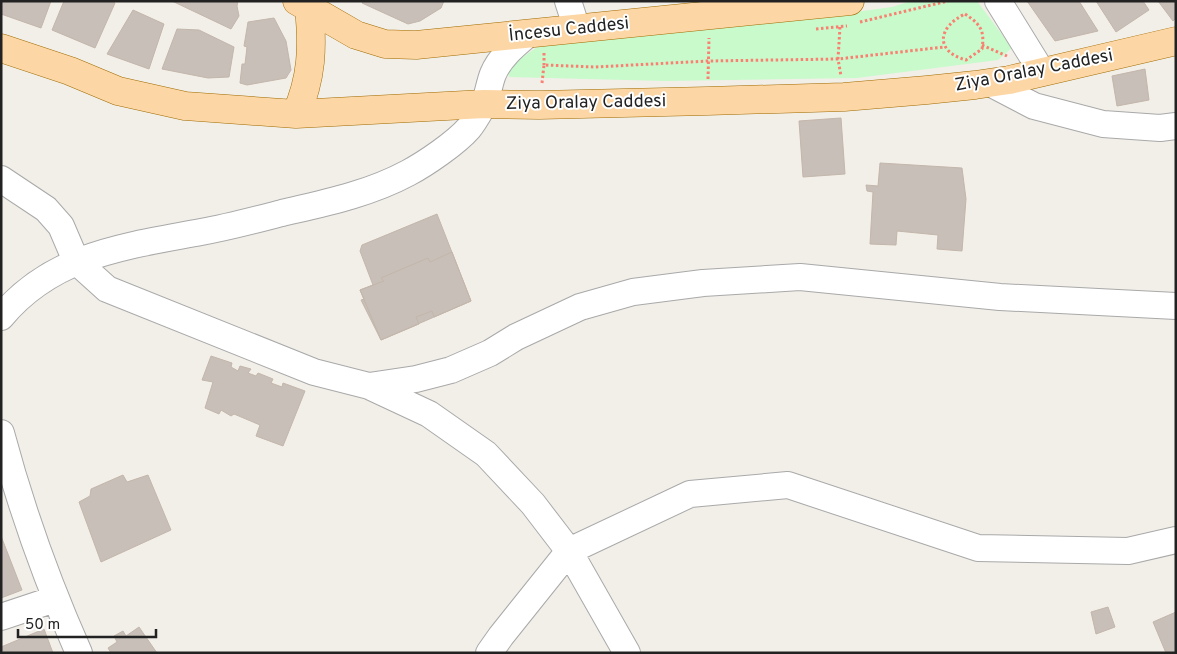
<svg xmlns="http://www.w3.org/2000/svg" width="1177" height="654" font-family="Overpass,sans-serif">
<style>
.park{fill:#c8facc}
.building{fill:#c7bfb8;stroke:#c4b6ab}
.lines{fill:none;stroke-linecap:round;stroke-linejoin:round}
.minor-casing{stroke:#a9a9a9;stroke-width:28}
.major-casing{stroke:#a06b00;stroke-width:29}
.path{stroke:#fa8072;stroke-width:3;stroke-dasharray:2.5 2.5;stroke-linecap:butt}
.minor{stroke:#fff;stroke-width:26}
.major{stroke:#fcd6a4;stroke-width:28}
.labels{text-anchor:middle;dominant-baseline:central;stroke-width:4;stroke-linejoin:round;paint-order:stroke}
.street-label{font-size:18px;fill:#222;stroke:#fff}
</style>
<rect width="100%" height="100%" fill="#f2efe9"/>
<path class="park" d="M911,1h66l35,47 -14,12 -141,18 -192,3 -156,-4 -1,-10 41,-28 247,-19 96,-13z"/>
<path class="building" d="M1,1h50l-10,27 -40,-14z
M64,1h47l4,2 -20,45 -43,-18z
M172,1h66l-1,5 2,10 -8,13z
M363,1h81l-3,7 -21,13 -12,3 -46,-21z
M1027,1h52l19,30 -43,10z
M1096,1h47l6,9 -33,22z
M1158,1h18v17l-3,3z
M133,10l31,14 -15,45 -42,-15z
M274,18l12,23 5,29 -5,8 -39,7 -7,-2 2,-19h3l2,-17 -3,-1 4,-24z
M177,29l22,1 35,17 -5,30 -21,1 -46,-9z
M1145,69l4,31 -32,6 -5,-30z
M841,118l4,56 -42,3 -4,-56z
M880,163l82,5 4,31 -4,52 -25,-2 1,-14 -41,-4 -1,14 -26,-1 3,-52 -6,-1 -1,-6 12,1z
M437,214l34,87 -90,39 -20,-40 3,-1 -4,-9 13,-5 -13,-34 2,-6z
M452,252l19,49 -37,16 -2,-6 -16,6 3,7 -38,16 -21,-50 24,-9 -3,-3 47,-20 2,4z
M211,356l21,7 -1,4 7,4 2,-5 11,3 -3,4 8,3 2,-3 15,6 -2,4 11,4 1,-4 22,8 -22,55 -27,-10 4,-11 -26,-11 -3,2 -10,-6 -2,4 -14,-6 8,-26 -11,-2z
M123,475l4,7 21,-7 23,55 -70,32 -22,-60 11,-6 1,-7z
M1,536l21,54 -21,8z
M1108,607l7,20 -19,7 -5,-22z
M1176,612v41h-10l-13,-31z
M139,627l18,26h-46l-3,-5 9,-6 -3,-6 9,-5 3,5z
M44,629l9,24h-49l-3,-6z"/>
<g class="lines">
<defs>
<path id="minor" d="M568,1l9,28
M998,1l44,71
M990,83l44,23 69,18 57,4 16,-2
M1,179l45,30 15,17 15,35 31,28 207,83 55,14 60,28 57,40 47,50 36,47 58,102
M1,317c52,-63 126,-71 200,-85 28,-5 54,-12 81,-19 43,-10 87,-19 126,-40 17,-9 48,-30 61,-45 5,-6 10,-15 14,-22 5,-10 6,-22 10,-32 7,-17 22,-29 35,-40
M369,386l47,-7 35,-9 39,-17 26,-16 64,-30 53,-15 70,-9 97,-6 200,20 176,9
M1,433c20,75 46,148 78,220
M1,617l54,-18
M489,653l12,-17 68,-85 121,-57 98,-9 190,63 150,3 48,-11"/>
<path id="major" d="M297,1l59,34 29,9 31,1 434,-44
M1,48l69,23 48,20 67,15 111,8 188,-10 55,1 168,-4 137,-4 83,-7 48,-5 34,-5 167,-39
M296,114c16,-36 17,-67 13,-106"/>
</defs>
<use href="#minor" class="minor-casing"/>
<use href="#major" class="major-casing"/>
<path class="path" d="M965,14c15,10 20,16 17,35l-16,11c-32,-9 -28,-33 -1,-46z
M860,22l88,-21
M840,27l-2,32 3,17
M816,29l31,-3
M982,45l25,11
M544,53v12
M708,79l1,-41
M542,83l2,-18 51,2 113,-6 130,-2 106,-12"/>
<use href="#minor" class="minor"/>
<use href="#major" class="major"/>
</g>
<g class="labels">
<g class="street-label">
<text transform="translate(569 30) rotate(-6)">İncesu Caddesi</text>
<text transform="translate(1034 71) rotate(-11)">Ziya Oralay Caddesi</text>
<text transform="translate(586 103) rotate(-1)">Ziya Oralay Caddesi</text>
</g>
</g>
<rect width="1177" height="654" fill="none" stroke="#222222" stroke-width="5"/>
<path d="M18 629v8h138v-8" fill="none" stroke="#222222" stroke-width="2.5"/>
<text x="25" y="629" font-size="15" fill="#222222" stroke="#ffffff" stroke-width="4" paint-order="stroke">50 m</text>
</svg>
